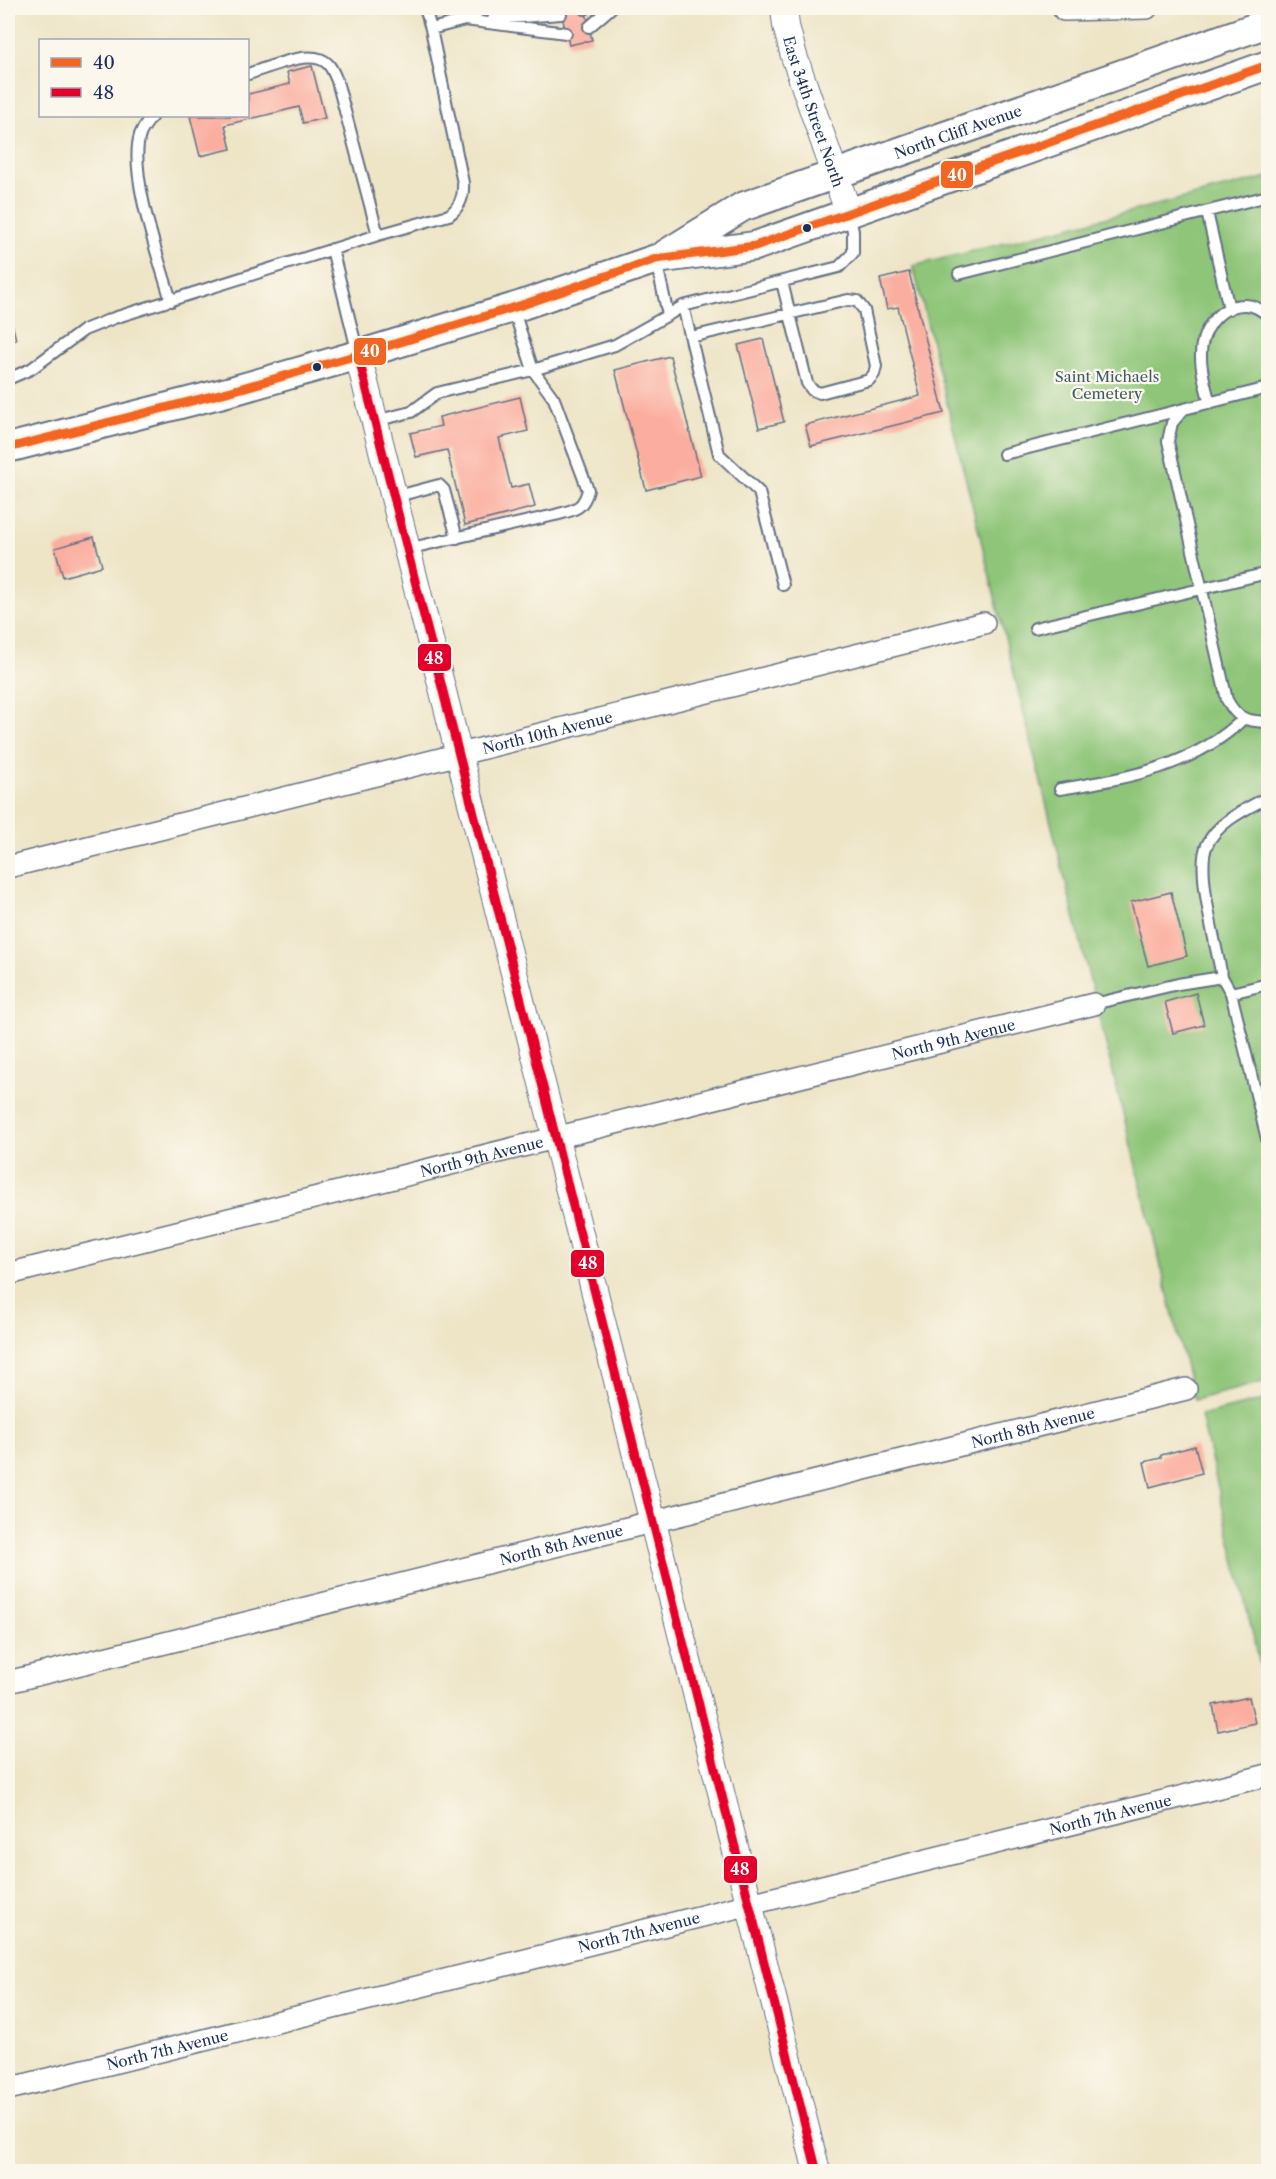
<svg xmlns="http://www.w3.org/2000/svg" width="1276" height="2179" font-family="'Libre Caslon Text',serif">
<style>
.green{fill:#8ec578;stroke:#547a6b;stroke-width:1.5}
.building{fill:#fbad9f}
.lines{fill:none;stroke-linecap:round;stroke-linejoin:round}
.service-casing{stroke:#656f83;stroke-width:14}
.minor-casing{stroke:#656f83;stroke-width:24}
.tertiary-casing{stroke:#656f83;stroke-width:28}
.secondary-casing{stroke:#656f83;stroke-width:32}
.service{stroke:#fff;stroke-width:10}
.minor{stroke:#fff;stroke-width:21}
.tertiary{stroke:#fff;stroke-width:26}
.secondary{stroke:#fff;stroke-width:28}
.bus-1-casing{stroke:#fbf7ec;stroke-width:14}
.bus-2-casing{stroke:#fbf7ec;stroke-width:14}
.bus-1{stroke:#f26522;stroke-width:9}
.bus-2{stroke:#e4002b;stroke-width:9}
.bus-dot{fill:#1b2f5e;stroke:#fbf7ec;stroke-width:2}
.labels{text-anchor:middle;dominant-baseline:central;stroke-width:4.5;stroke-linejoin:round;paint-order:stroke}
.street-label{font-size:15px;fill:#1b2f5e;stroke:#fbf7ec}
.park-label{font-size:15px;fill:#3e5c66;stroke:#fbf7ec}
.line-badge{stroke:#fbf7ec;stroke-width:2}
.badge-label{font-size:16px;text-anchor:middle;font-weight:bold;fill:#fff}
</style>
<rect width="100%" height="100%" fill="#fbf7ec"/>
<filter id="ink" filterUnits="userSpaceOnUse"><feTurbulence type="fractalNoise" baseFrequency=".0167" numOctaves="2"/><feDisplacementMap in="SourceGraphic" scale="12" xChannelSelector="R" yChannelSelector="G"/><feConvolveMatrix kernelMatrix="1 2 1 2 8 2 1 2 1" color-interpolation-filters="sRGB"/></filter>
<filter id="wash" filterUnits="userSpaceOnUse"><feTurbulence type="fractalNoise" baseFrequency=".008" numOctaves="4" result="noise"/><feDisplacementMap in="SourceGraphic" scale="24" xChannelSelector="R" yChannelSelector="G"/><feGaussianBlur stdDeviation="1.35" result="paint"/><feColorMatrix in="noise" values="0 0 0 0 0 0 0 0 0 0 0 0 0 0 0 0 0 1.4 0 .05"/><feComposite in="paint" operator="in"/></filter>
<g filter="url(#wash)">
<rect width="100%" height="100%" fill="#eee5c7"/>
<path class="green" d="M1268,177v1204l-74,19 -281,-1134z
M1268,1399v299l-67,-282z"/>
<g id="blocks">
<path class="building" d="M560,8h25l7,32 -23,5z
M312,66l13,52 -22,5 -4,-16 -74,18 6,24 -31,7 -10,-40h58v-22l42,-10 -3,-12z
M909,272l35,141 -133,33 -6,-21 115,-29 -22,-89 -11,2 -7,-30z
M8,319h3l5,21 -8,2z
M763,339l21,83 -25,6 -21,-83z
M670,356l31,120 -55,14 -31,-120z
M520,397l8,34 -29,7 12,50 18,-4 6,23 -70,18 -18,-75 -31,7 -6,-24 31,-7 -2,-9z
M94,537l8,29 -39,11 -8,-29z
M1171,892l16,64 -39,10 -17,-64z
M1196,993l8,32 -31,8 -8,-31z
M1195,1446l7,27 -52,14 -6,-25 17,-4v-3z
M1249,1697l6,26 -37,8 -5,-26z"/>
</g>
</g>
<g filter="url(#ink)">
<use href="#blocks" fill-opacity="0" stroke="#656f83" stroke-width="1.5"/>
<g class="lines">
<defs>
<path id="service" d="M425,8l6,21
M585,9l1,-1
M493,19l68,-5
M465,20l101,13
M589,27l22,-19
M248,74c20,-6 64,-27 80,-10 4,4 7,12 9,17l41,154
M152,116c-4,6 -10,13 -12,19 -12,38 20,127 31,166
M1207,212l22,97
M332,249l26,105
M656,260l12,55 15,-9 156,-39 14,-14v-22l-4,-17
M959,274l309,-78
M683,306l36,148 40,38 24,93
M691,337l157,-37 9,1 7,9 12,56 -2,8 -5,6 -49,13 -8,-3 -5,-7 -25,-101
M8,379l23,-10 53,-39 30,-12 264,-83 71,-20c11,-8 15,-18 14,-32l-32,-154 34,-9 20,-12
M1210,403c-4,-14 -9,-31 -9,-46 -1,-24 16,-51 42,-52 10,-1 18,5 25,10
M1183,410l-11,13 -4,18 59,259c11,20 19,21 41,22
M375,421l36,-9 26,-19 96,-23 -20,-62
M1004,454l264,-66
M394,497l45,-12 5,5 13,48
M407,549l148,-34c18,-5 28,-5 33,-25l-34,-91 -21,-29 82,-25 53,-30
M1035,628l233,-55
M1060,789c66,-11 135,-22 184,-71
M1268,797c-20,11 -51,25 -61,48 -12,24 10,103 15,132l9,16 37,-9
M1231,993l37,150
M1094,1004l84,-20 44,-7"/>
<g id="minor">
<path d="M1064,10l83,-2"/>
<path id="s1" d="M8,867l976,-244"/>
<path id="s2" d="M8,1274l1086,-270"/>
<path id="s3" d="M8,1682l1178,-293"/>
<path id="s4" d="M8,2089l1260,-314"/>
</g>
<g id="tertiary">
<path id="s5" d="M784,8l2,18 8,30 55,158"/>
<path d="M358,355l459,1817"/>
</g>
<g id="secondary">
<path id="s6" d="M666,254l76,-47 526,-184"/>
<path d="M8,448l227,-58 123,-35 164,-50 134,-46 99,-13 513,-181"/>
</g>
</defs>
<use href="#service" class="service-casing"/>
<use href="#minor" class="minor-casing"/>
<use href="#tertiary" class="tertiary-casing"/>
<use href="#secondary" class="secondary-casing"/>
<use href="#service" class="service"/>
<use href="#minor" class="minor"/>
<use href="#tertiary" class="tertiary"/>
<use href="#secondary" class="secondary"/>
<defs>
<path id="bus-1" d="M8,448l227,-58 123,-35 164,-50 134,-46 99,-13 513,-181"/>
<path id="bus-2" d="M358,355l459,1817"/>
</defs>
<use href="#bus-1" class="bus-1-casing"/>
<use href="#bus-2" class="bus-2-casing"/>
<use href="#bus-1" class="bus-1"/>
<use href="#bus-2" class="bus-2"/>
</g>
</g>
<g class="bus-dot">
<circle cx="807" cy="228" r="5"/>
<circle cx="317" cy="367" r="5"/>
</g>
<g class="labels">
<g class="street-label">
<text stroke="none"><textPath href="#s5" startOffset="108">East 34th Street North</textPath></text>
<text stroke="none"><textPath href="#s6" startOffset="318">North Cliff Avenue</textPath></text>
<text stroke="none"><textPath href="#s1" startOffset="556">North 10th Avenue</textPath></text>
<text stroke="none"><textPath href="#s2" startOffset="974">North 9th Avenue</textPath></text>
<text stroke="none"><textPath href="#s2" startOffset="488">North 9th Avenue</textPath></text>
<text stroke="none"><textPath href="#s3" startOffset="1056">North 8th Avenue</textPath></text>
<text stroke="none"><textPath href="#s3" startOffset="570">North 8th Avenue</textPath></text>
<text stroke="none"><textPath href="#s4" startOffset="1136">North 7th Avenue</textPath></text>
<text stroke="none"><textPath href="#s4" startOffset="650">North 7th Avenue</textPath></text>
<text stroke="none"><textPath href="#s4" startOffset="164">North 7th Avenue</textPath></text>
</g>
<g class="park-label">
<text x="1107" y="376">Saint Michaels<tspan x="1107" dy="17">Cemetery</tspan></text>
</g>
</g>
<g class="line-badge">
<rect x="940" y="160" width="34" height="29" rx="6" fill="#f26522"/>
<rect x="353" y="337" width="34" height="29" rx="6" fill="#f26522"/>
<rect x="417" y="643" width="35" height="29" rx="6" fill="#e4002b"/>
<rect x="570" y="1249" width="35" height="29" rx="6" fill="#e4002b"/>
<rect x="723" y="1855" width="35" height="29" rx="6" fill="#e4002b"/>
</g>
<g class="badge-label">
<text x="957" y="181">40</text>
<text x="370" y="357">40</text>
<text x="434" y="664">48</text>
<text x="588" y="1269">48</text>
<text x="740" y="1875">48</text>
</g>
<rect width="1276" height="2179" fill="none" stroke="#fbf7ec" stroke-width="30"/>
<rect x="39" y="39" width="210" height="78" fill="#fbf7ec" stroke="#a1a7b3" stroke-width="1.5"/>
<rect x="51" y="58" width="30" height="9" fill="#f26522" stroke="#a1a7b3" stroke-width="1.5"/>
<text x="93" y="69" font-size="18" fill="#1b2f5e">40</text>
<rect x="51" y="88" width="30" height="9" fill="#e4002b" stroke="#a1a7b3" stroke-width="1.5"/>
<text x="93" y="99" font-size="18" fill="#1b2f5e">48</text>
</svg>
